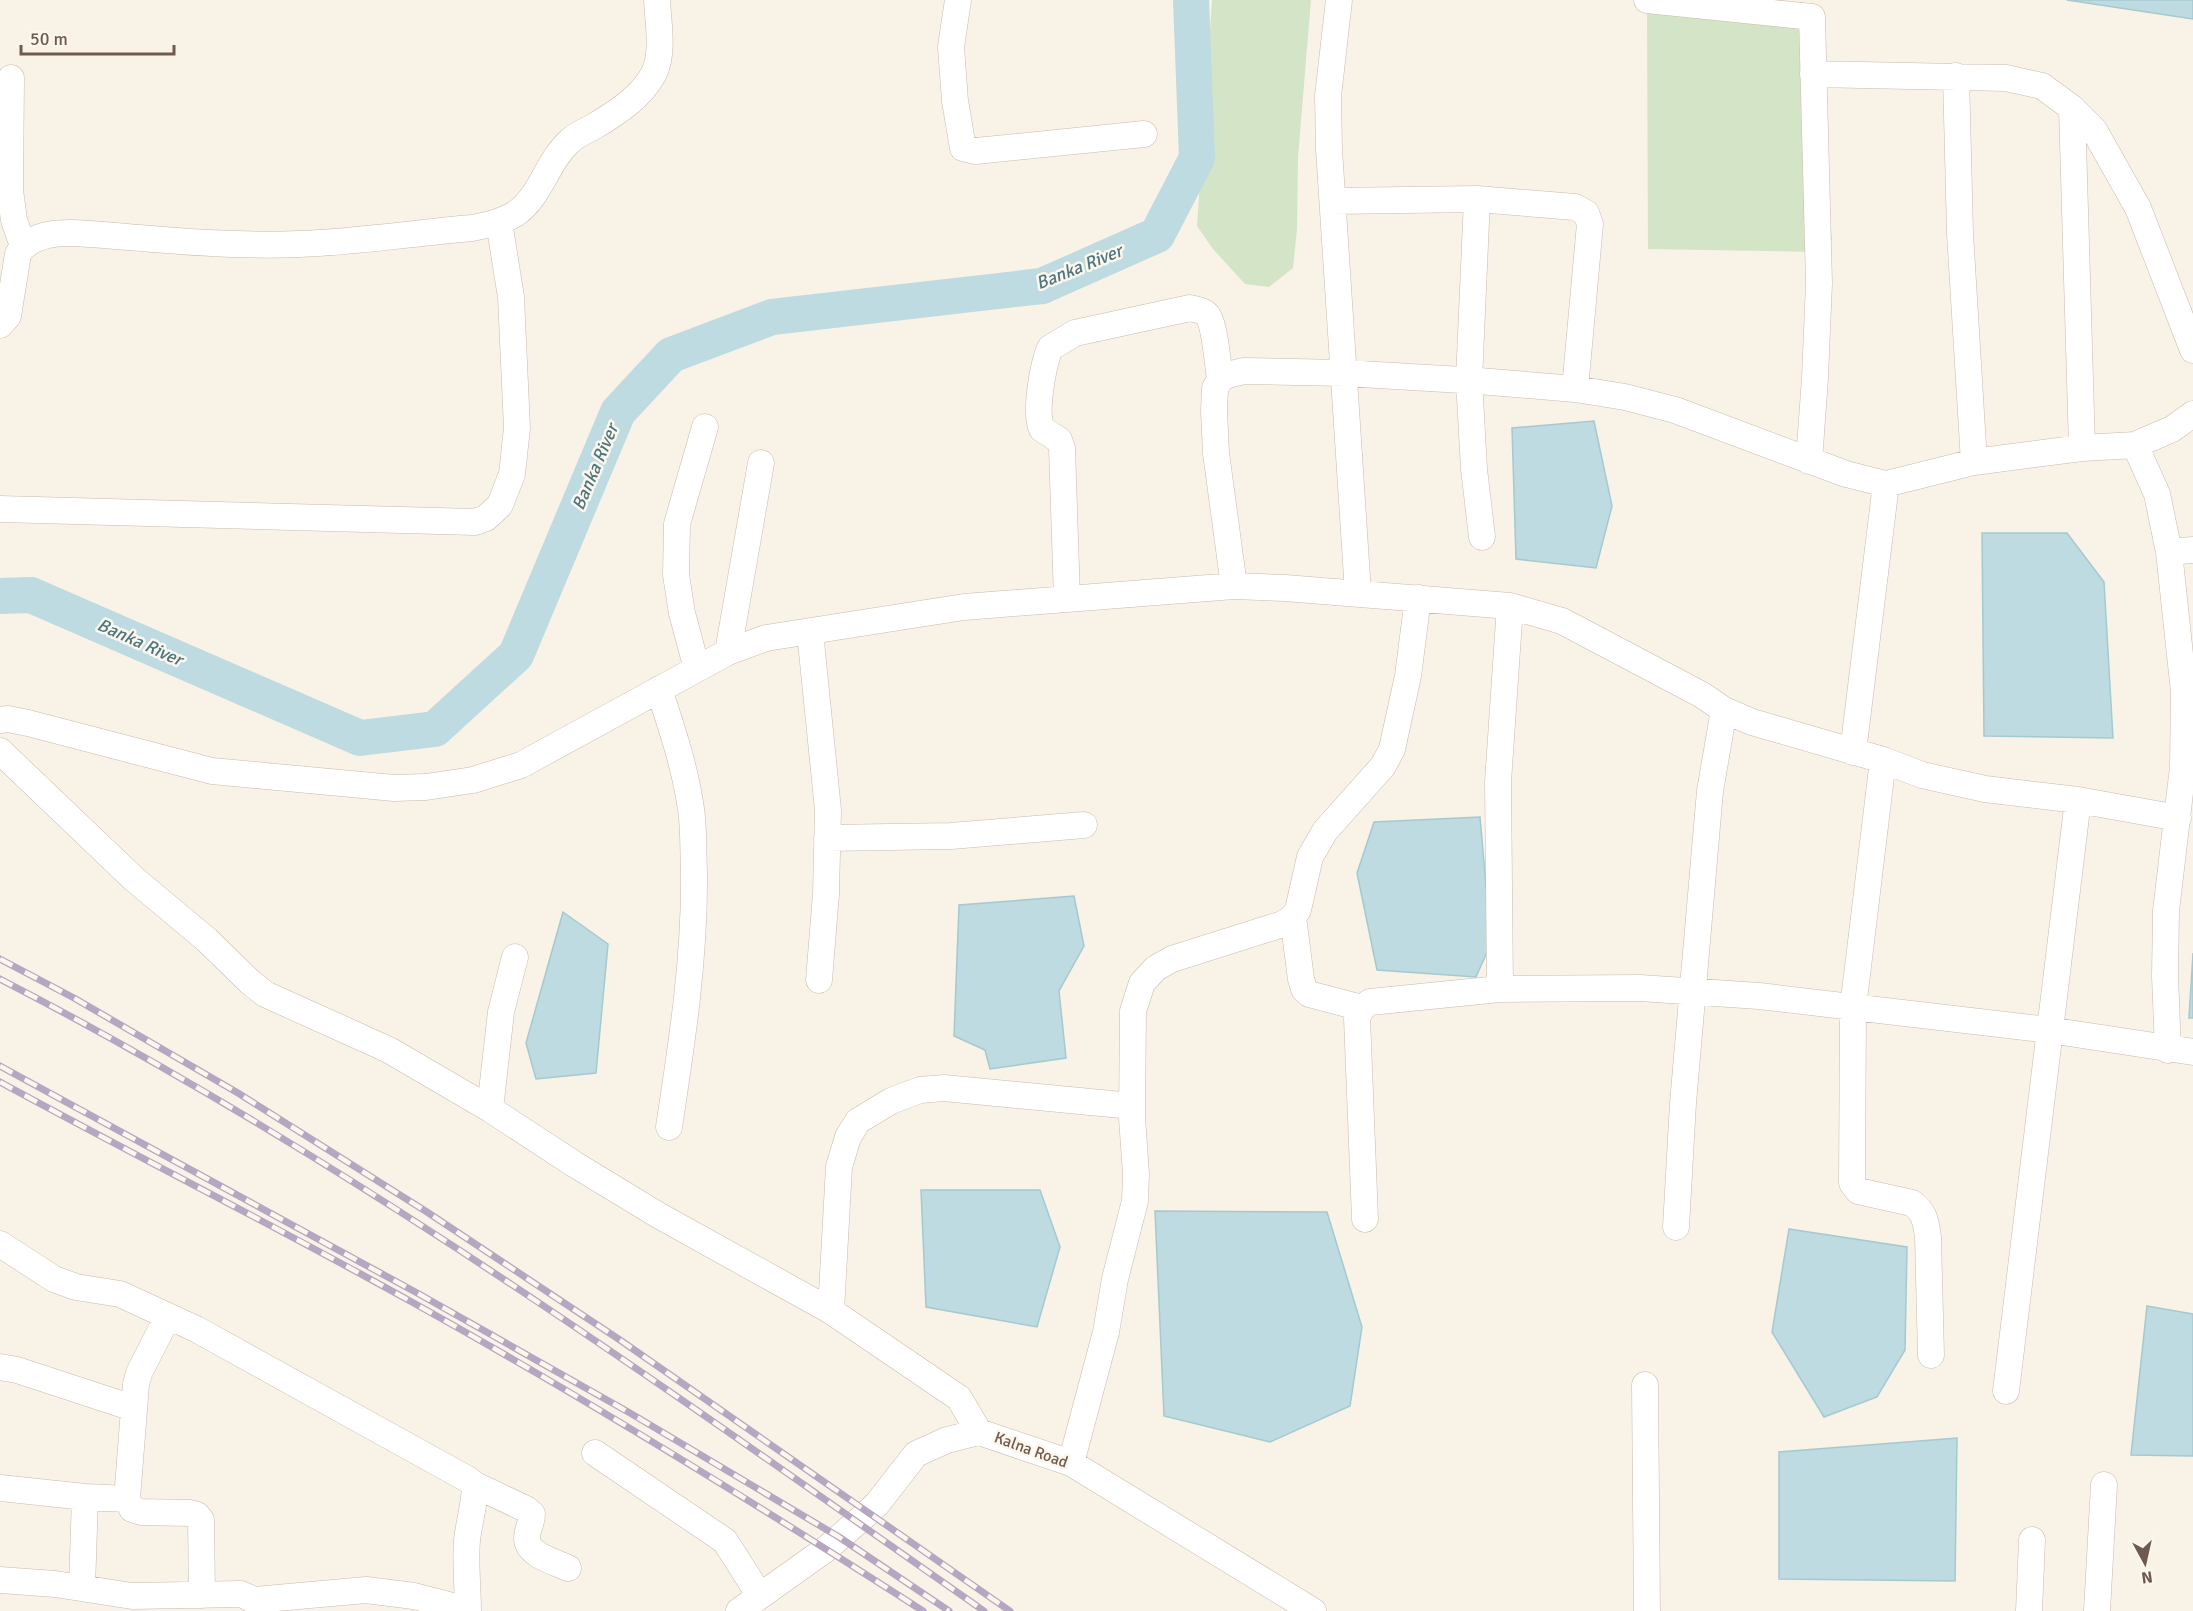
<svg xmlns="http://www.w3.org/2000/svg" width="2193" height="1611" font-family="Signika,sans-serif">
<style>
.green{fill:#d3e5c6}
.water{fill:#bddbe0;stroke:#a5c9d0;stroke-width:1.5}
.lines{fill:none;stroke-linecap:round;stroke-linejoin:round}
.river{stroke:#bddbe0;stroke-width:36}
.minor-casing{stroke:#c9baae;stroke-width:27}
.minor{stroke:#fff;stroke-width:26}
.rail-casing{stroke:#b5a6c1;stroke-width:7}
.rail{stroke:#fcf6ec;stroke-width:4.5;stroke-dasharray:14;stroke-linecap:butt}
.labels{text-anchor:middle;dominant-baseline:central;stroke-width:5;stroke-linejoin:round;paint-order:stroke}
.street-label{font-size:16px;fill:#6f5a4e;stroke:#fcf6ec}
.water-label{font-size:18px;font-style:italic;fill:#4b7680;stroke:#fcf6ec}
</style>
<rect width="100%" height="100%" fill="#f9f2e6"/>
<path class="green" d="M1212,0h99l-13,157 -1,72 -4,39 -24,19 -24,-3 -32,-35 -16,-23z
M1647,11l165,6 20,223 -13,12 -171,-3z"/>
<path class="water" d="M2067,0h126v19z
M1594,421l18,85 -16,62 -80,-9 -4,-131z
M1982,533h85l37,49 9,156 -129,-2z
M1480,817l11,126 -15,34 -99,-7 -20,-97 17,-51z
M1074,896l10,50 -25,45 7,67 -76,11 -5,-19 -31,-14 5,-131z
M563,912l45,32 -12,129 -60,6 -10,-36z
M2193,953v65h-4z
M921,1190h119l20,57 -23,80 -111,-20z
M1155,1211l172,1 35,115 -12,79 -80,36 -106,-26z
M1789,1229l118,18 -2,103 -28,47 -53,20 -52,-85z
M2147,1306l46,8v142l-62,-1z
M1957,1438l-2,143 -176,-2v-127z"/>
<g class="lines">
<path class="river" d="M0,596l31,-1 329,143 75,-9 81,-74 102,-243 53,-57 101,-38 270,-31 115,-51 40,-77 -6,-158"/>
<defs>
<path id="minor" d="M958,0l-7,47 4,54 8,47 13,3 168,-17
M1339,0l-11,96 1,53 29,444
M1647,0l165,17 7,266 -4,95 -6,83
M1813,74l193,4 36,8 30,22 22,22 44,78 55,142
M1956,76l4,157 14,229
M11,78l-1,112 4,30 9,26
M2072,108l10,340
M1477,199l-8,181 5,89 8,68
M1333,201l144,-2 98,8 11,6 4,11 -15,165
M0,325l8,-9 10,-62c14,-23 47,-22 71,-20 69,5 140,13 210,10 57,-2 115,-11 173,-16 15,-3 30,-6 43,-14 26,-17 32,-53 55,-73 6,-6 15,-10 23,-14 22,-13 49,-30 61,-54 10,-20 4,-51 3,-73
M2135,445l22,49 12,58 15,140 -1,75 -17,144 -1,65 3,74
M0,509l475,13 11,-4 14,-13 12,-31 5,-46 -6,-131 -12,-75
M2169,552l24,-2
M1234,586l-18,-133 -2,-42 1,-23 5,-8 7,-5 17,-4 100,2 135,8 96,8 50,8 50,13 171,64 40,10 88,-22 108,-14 53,-3 37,-16 21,-15
M1067,599l-5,-151 -3,-8 -17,-11c-8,-16 1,-64 8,-81l25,-15 115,-25c7,2 14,2 18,8 7,10 10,50 12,64
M810,632l18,178 -2,84 -7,86
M728,652l33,-189
M697,669l-15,-56 -6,-38 1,-51 28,-97
M659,689c13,40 26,78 32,120 3,20 2,42 3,63 1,86 -12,170 -25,255
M0,720l8,-1 20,4 184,48 182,17 32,-1 47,-7 48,-15 207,-113 38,-14 198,-31 270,-21 51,2 225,18 52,15 140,74 22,15 28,12 131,38 39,15 63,14 93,11 100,18
M0,751l134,128 73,61 43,42 15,12 124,56 101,59 84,55 84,51 173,96 128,87 20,34
M1853,752l33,-268
M1883,760l-30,248 -1,175 6,8 54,12c13,9 14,20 16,34l3,118
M827,838l124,-2 133,-11
M1293,917l8,62 3,10 5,5 53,14
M1500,989l-2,-207 12,-176
M490,1109l11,-97 14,-55
M1365,1219l-8,-201 5,-10 8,-6 130,-13 140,-1 119,8 290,34 144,22
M1676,1227l7,-124 27,-312 14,-81
M0,1244l54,35 22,8 44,7 76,35 273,151 6,5c0,18 -6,37 -8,55 -2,23 1,48 1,71
M831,1311l8,-144 9,-30 10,-16 33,-20 29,-11 24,-2 188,18
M168,1316l-29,57 -3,11 -9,115 5,10 9,3 49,1 7,2 4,5 1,75
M0,1367l17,3 116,38
M1645,1385l2,226
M2006,1391l72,-591
M595,1453l130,88 35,55
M1071,1463l35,-131 9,-53 20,-78 1,-27 -4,-56 1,-107 9,-28 14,-15 16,-9 111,-35 10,-7 5,-7 12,-53 15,-26 58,-65 9,-17 16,-73 10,-78
M475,1485l51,24 6,5c0,9 -5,15 -5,24 0,17 28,24 41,30
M0,1488l85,9 42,2
M0,1580l55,4 77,12 109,-2 13,6 6,11
M82,1588l3,-91
M254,1600l112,-10 48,6 54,14
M739,1611l87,-62 37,-32 14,-13 39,-50 31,-14 32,-8 92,31 242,148
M2029,1611l3,-71
M2097,1611l7,-126"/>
</defs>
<use href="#minor" class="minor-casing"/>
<use href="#minor" class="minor"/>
<defs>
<path id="rail" d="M0,959l74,39 164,95 189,119 193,128 390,271
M0,979c347,179 665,409 984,632
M0,1066l419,228 211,119 209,124 110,74
M0,1082c136,74 275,144 410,219 175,97 345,202 513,310"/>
</defs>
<use href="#rail" class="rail-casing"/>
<use href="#rail" class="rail"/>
</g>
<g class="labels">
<g class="street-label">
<text transform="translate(1031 1450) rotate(20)">Kalna Road</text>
</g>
<g class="water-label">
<text transform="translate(1079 267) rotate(-22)">Banka River</text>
<text transform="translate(595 467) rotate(-67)">Banka River</text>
<text transform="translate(140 642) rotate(24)">Banka River</text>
</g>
</g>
<g transform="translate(2145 1563) rotate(172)" stroke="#fcf6ec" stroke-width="4.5" paint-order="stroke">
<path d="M0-4.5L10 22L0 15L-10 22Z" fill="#6f5a4e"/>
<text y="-9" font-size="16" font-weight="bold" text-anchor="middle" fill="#6f5a4e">N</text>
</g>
<path d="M21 45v9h153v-9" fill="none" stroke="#6f5a4e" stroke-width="3"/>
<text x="30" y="45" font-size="18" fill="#6f5a4e" stroke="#fcf6ec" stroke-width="4.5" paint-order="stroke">50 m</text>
</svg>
